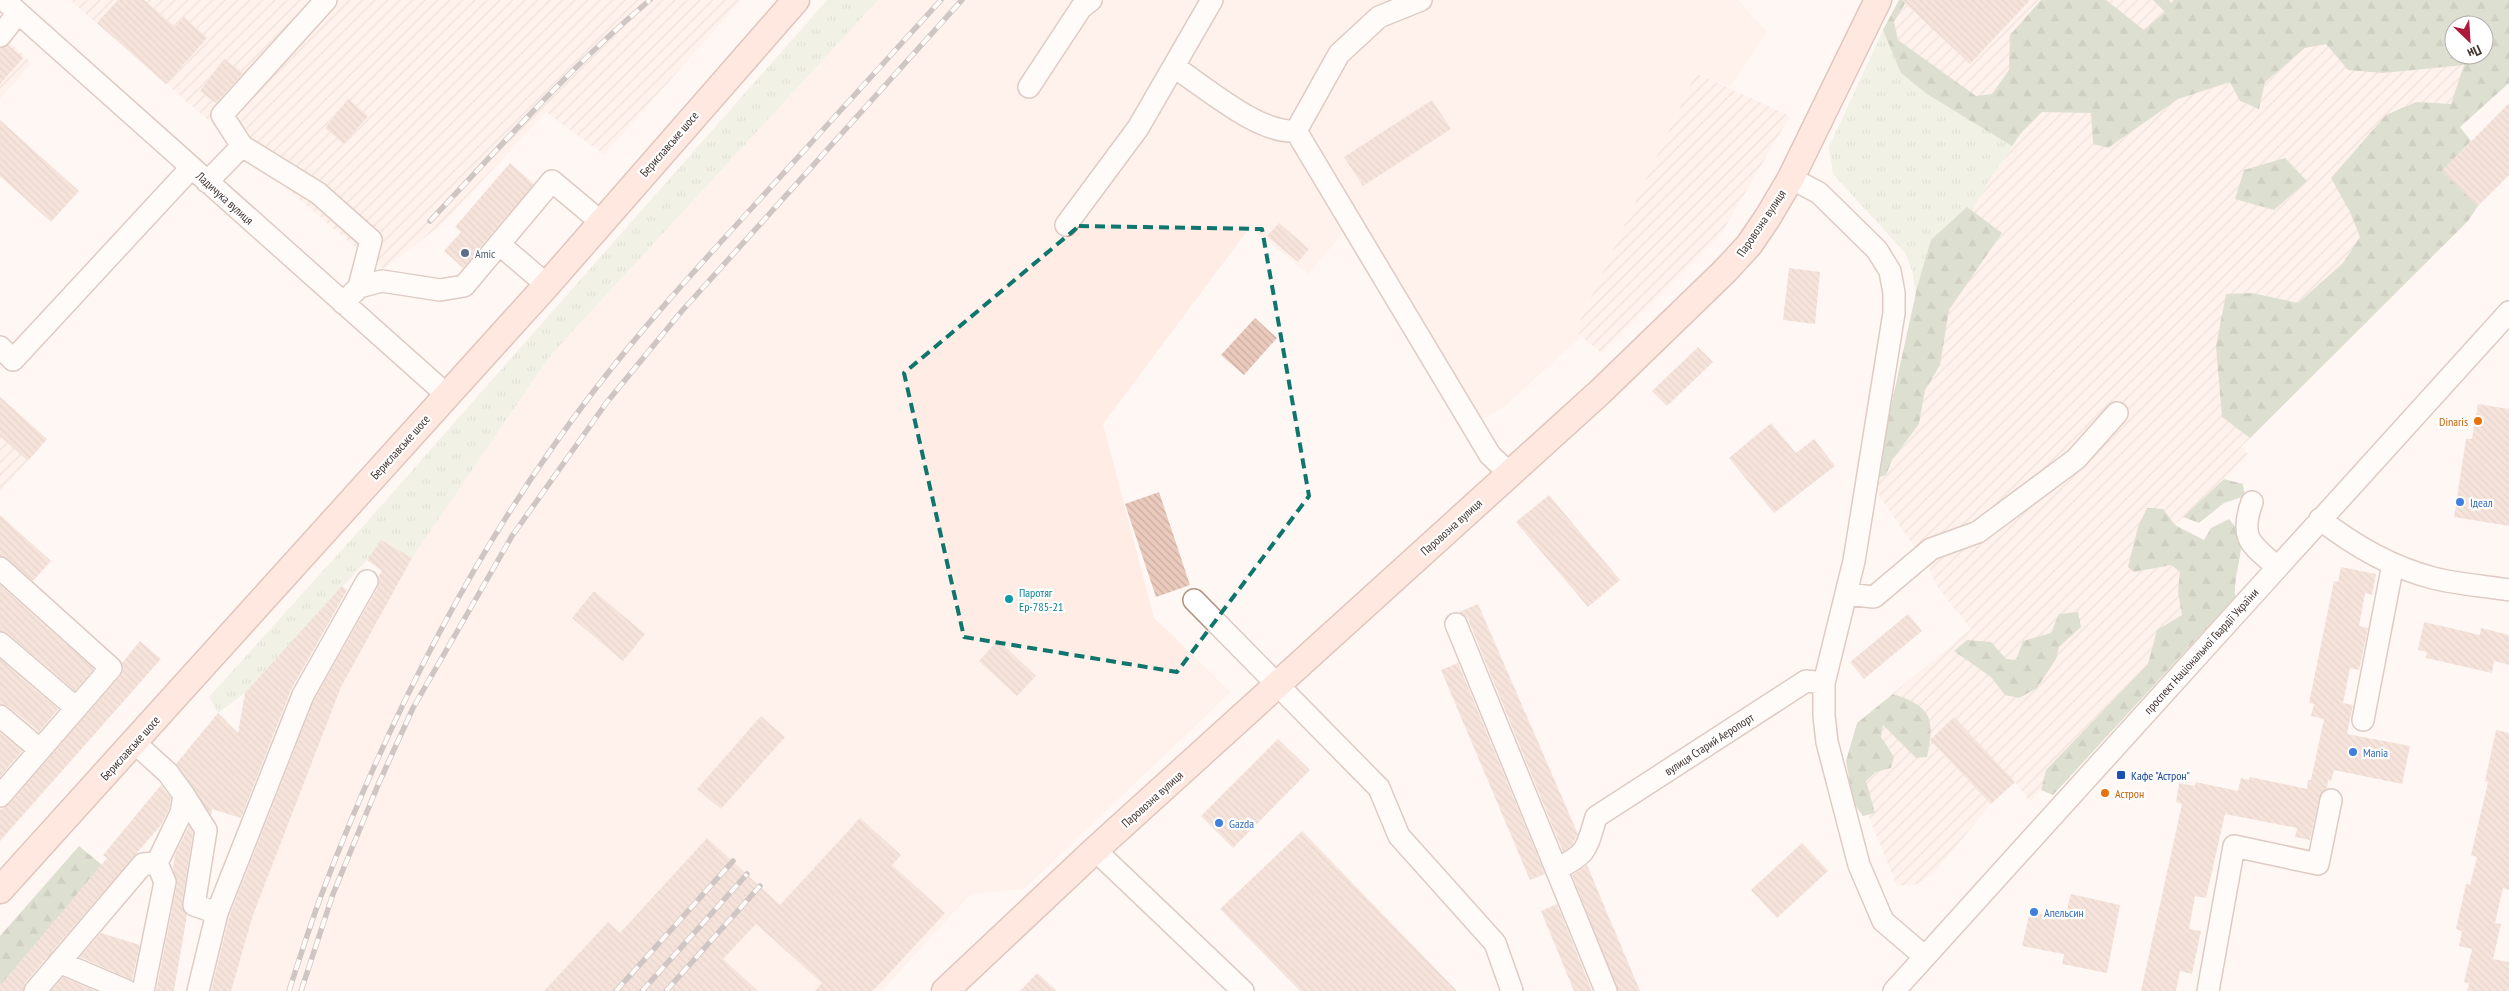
<svg xmlns="http://www.w3.org/2000/svg" width="2509" height="991" font-family="'PT Sans Narrow',sans-serif">
<style>
.built{fill:#feece5}
.industrial{fill:url(#industrial-furrows);fill-rule:evenodd}
.grass{fill:url(#grass-tufts)}
.forest{fill:url(#forest-firs);fill-rule:evenodd}
.building{fill:url(#building-back-hatch)}
.lines{fill:none;stroke-linecap:round;stroke-linejoin:round}
.minor-casing{stroke:#b69587;stroke-width:24}
.major-casing{stroke:#ba8979;stroke-width:29}
.minor{stroke:#fff;stroke-width:21}
.major{stroke:#fdd4c8;stroke-width:26}
.rail-casing{stroke:#968b87;stroke-width:5.5}
.rail{stroke:#fff;stroke-width:4;stroke-dasharray:11;stroke-linecap:butt}
.marked{fill:none;stroke:#0f766e;stroke-width:4;stroke-dasharray:10 6;stroke-linejoin:round}
.service-dot{fill:#5c6f8a;stroke:#fff;stroke-width:2}
.food-dot{fill:#e8710a;stroke:#fff;stroke-width:2}
.shop-dot{fill:#3f7fe0;stroke:#fff;stroke-width:2}
.culture-dot{fill:#0f9aa8;stroke:#fff;stroke-width:2}
.transit-dot{fill:#1a4fb4;stroke:#fff;stroke-width:2}
.labels{text-anchor:middle;dominant-baseline:central;stroke-width:4.5;stroke-linejoin:round;paint-order:stroke}
.street-label{font-size:12px;fill:#40322c;stroke:#fff}
.service-label{font-size:12px;fill:#4e5e75;stroke:#fff;text-anchor:start}
.food-label{font-size:12px;fill:#c56008;stroke:#fff;text-anchor:end}
.shop-label{font-size:12px;fill:#366cbe;stroke:#fff;text-anchor:start}
.culture-label{font-size:12px;fill:#0d838f;stroke:#fff;text-anchor:start}
.transit-label{font-size:12px;fill:#164399;stroke:#fff;text-anchor:start}
</style>
<defs>
<pattern id="industrial-furrows" width="10" height="10" patternUnits="userSpaceOnUse" patternTransform="scale(1.25)"><rect width="10" height="10" fill="#feeae2"/><path d="M-1 1l2-2M0 10L10 0M9 11l2-2" fill="none" stroke="#dbc9c2"/></pattern>
<pattern id="grass-tufts" width="24" height="20" patternUnits="userSpaceOnUse" patternTransform="scale(1.25)"><rect width="24" height="20" fill="#dfe9d4"/><path d="M3 7l-1-3M5 7V3M7 7l1-3M15 17l-1-3M17 17v-4M19 17l1-3" fill="none" stroke="#c0c8b6"/></pattern>
<pattern id="forest-firs" width="22" height="20" patternUnits="userSpaceOnUse" patternTransform="scale(1.25)"><rect width="22" height="20" fill="#b4c2a6"/><path d="M5 1l3.5 6h-7zM16 11l3.5 6h-7z" fill="#949e87"/></pattern>
<pattern id="building-back-hatch" width="6" height="6" patternUnits="userSpaceOnUse" patternTransform="scale(1.25)"><rect width="6" height="6" fill="#eacabc"/><path d="M-1 5l2 2M0 0l6 6M5-1l2 2" fill="none" stroke="#caaea2"/></pattern>
</defs>
<rect width="100%" height="100%" fill="#fff7f4"/>
<path class="built" d="M878,0h860l29,32 -37,55 -34,-14 -121,257 6,7 -77,70 -40,23 -121,-196 -35,40 -58,-47 -147,197 51,194 77,74 -207,197 -53,5 -89,97h-651l22,-76 88,-228 71,-129 138,-202z"/>
<path class="industrial" d="M70,0h671l-137,155 -58,-43 -105,113 -57,44 -41,-32z
M1899,0h610v83l-139,122 57,57 -186,185 7,7 -24,25 -74,69 65,52 -185,202 -15,-20 -24,22 -57,69 -16,11 -21,2 -51,-125 11,-38 114,-94 -35,-44 -7,-17 -53,-77 42,-182 70,-126 33,-50 -117,-72 -21,-31zM2454,25h30v30h-30z
M0,33l32,30 -32,36z
M1696,73l94,43 -69,118 -120,119 -26,-22z
M0,397l47,42 -47,53z"/>
<path class="grass" d="M827,0h51l-328,356 -138,202 -31,-18 -14,20 -122,133 -27,20 -9,-16 148,-164z
M1883,30l21,31 117,72 -33,50 -70,126 -6,-39 -7,-17 -72,-79 -4,-27z"/>
<path class="forest" d="M1899,0h8l-13,22 4,18 78,56 16,-2 17,-24 1,-35 31,-35h65l38,30 21,-18 -12,-12h16l2,3 3,-3h335v83l-49,44 11,14 -29,30 36,35 -10,15 -218,217 -28,-21 -6,-71 10,-52 26,-1 46,10 45,-40 17,-26 -10,-25 -19,-34 55,-63 30,-13 35,2 13,-39 -81,8 -35,-3 -22,-26 -21,4 -40,34 -6,27 -19,-8 -10,-19 -52,17 -70,49 -15,-4 -2,-31 -49,-1 -21,21 -9,13 -85,-52 -26,-21 -18,-43zM2454,25h30v30h-30z
M2285,158l22,23 -33,29 -39,-11 9,-29z
M1967,207l35,26 -53,77 -9,55 -15,25 -6,34 -27,36 -6,15 -6,2 -2,-12 39,-177 14,-48z
M2224,479l19,5 2,12 -21,7 -25,20 -16,-6z
M2147,508l16,1 12,16 29,15 7,-12 18,-9 13,16c0,22 -8,40 -7,62l-182,198 -12,-5 5,-20 102,-106 9,-34 25,-15 -4,-23 2,-20 -9,-7 -37,7 -6,-5 10,-40z
M2078,612l3,15 -22,20 -3,12 -19,29 -18,10 -14,-3 -14,-18 -37,-26 13,-11 24,2 15,17 10,1 7,-19 28,-8 8,-19z
M1893,694c39,13 42,24 34,63l-11,1 -33,-33 -2,12 13,20 -3,11 -15,4 -10,9 9,32 -12,3 -10,-14 -7,-41 11,-38z
M79,846l23,19 -102,121v-50z"/>
<path class="building" d="M118,0h26l31,27 9,-10 23,21 -41,46 -69,-61z
M1902,0h128l-60,64z
M8,45l15,13 -23,26v-36z
M224,59l19,14 -27,30 -16,-12z
M348,99l20,17 -24,28 -19,-16z
M1432,100l19,29 -88,57 -19,-29z
M2509,103v72l-31,31 -36,-35z
M0,120l79,71 -28,31 -51,-46z
M510,163l24,21 -71,84 -19,-17 17,-19 -6,-5z
M1279,223l30,26 -11,13 -31,-26z
M1789,268l31,4 -5,52 -32,-4z
M1255,318l22,20 -33,37 -23,-20z
M1698,347l15,15 -46,44 -15,-15z
M0,397l47,42 -19,22 -28,-25z
M2478,404l31,5v117l-55,-9 12,-78h6z
M1771,423l25,30 18,-14 21,27 -61,47 -45,-55z
M1159,492l31,93 -34,12 -31,-93z
M1549,495l71,85 -32,27 -72,-85z
M0,515l51,46 -18,20 -25,-22 -8,-3z
M381,540l31,18 -71,129 -88,228 -22,76h-20l18,-74 85,-217 64,-113v-10l4,-6 -15,-11z
M2341,567l35,7 -4,21 -7,-2 -6,33 9,2 -9,42 -9,-2 -7,35 10,2 -6,29 63,12 -8,38 -68,-14 -3,11 -3,-1 -1,8 -8,10 -9,42 -15,-3 2,-9 -72,-14 -19,84 -11,-2 -6,33 12,2 -9,43 -12,-3 -4,20h-35l41,-187 -6,-2 3,-19 16,3 1,-4 42,9 3,-13 8,2 1,-3 57,12 1,-9h3l13,-61 -13,-3 3,-12 -5,-1 25,-122 4,1z
M0,585l94,84 -19,22 -67,-57 -8,-3z
M342,586l5,4 -56,100 -50,128 -29,-9 -1,6 -35,-51 42,-51 20,20 7,-40z
M594,591l51,43 -22,27 -51,-43z
M1478,604l100,230 -6,11 -9,7 -95,-233 -9,-7z
M1908,614l14,17 -58,48 -14,-17z
M2424,622l56,13 1,-7 28,7v30l-15,-4 -2,12 -66,-15 1,-6 -9,-2z
M998,640l38,36 -19,20 -38,-35z
M140,641l21,18 -161,182v-31l9,-6 111,-128 3,-6 -1,-7z
M0,659l58,50 -19,23 -31,-26 -8,-2z
M1458,663l87,211 -15,6 -89,-210z
M761,716l24,21 -64,72 -24,-20z
M1954,717l61,65 -24,22 -61,-64z
M2496,730l13,3v157l-6,-2 -8,35 6,1 -8,35 16,3v29h-42l2,-8 -5,-1 8,-33 -13,-3 3,-15 -6,-2 10,-45 4,1 7,-28 -6,-2 17,-73 -3,-1z
M0,732l22,19 -22,26z
M1278,739l32,31 -77,78 -32,-32z
M161,785l10,13 -2,11 -8,16 -136,158 -2,8h-23v-5l107,-128 -4,-3z
M860,818l41,37 -9,10 53,48 -72,78h-58l7,-8 -66,-59 -33,35 35,32h-214l64,-69 12,11 87,-95 73,67z
M189,826l4,7 -11,70 5,12 -13,76h-18l21,-107 -4,-16 2,-14z
M1302,831l155,160h-157l-80,-82z
M1802,843l26,28 -51,47 -26,-28z
M1587,865l53,126h-22l-46,-116z
M2071,894l49,11 -13,68 -45,-9 2,-10 -42,-8 8,-35 34,9z
M1557,904l35,87h-18l-33,-80z
M101,933l39,12 -8,35 -52,-23z
M1037,973l20,18h-37z
M63,977l32,14h-44z"/>
<g class="lines">
<defs>
<path id="minor" d="M4,0l443,395
M0,36l18,-23
M1174,67c32,20 84,67 122,64l194,324 20,19
M1029,87l52,-79 10,-8
M1296,131l43,-77 40,-37 42,-17
M242,146l-20,-31 104,-115
M1791,178l28,15 58,57 13,21 4,22v20l-40,248 -30,122v33l3,26 32,123 24,56 42,36
M207,182l35,-36 76,47 53,47 -12,47
M1066,225l72,-97 74,-128
M499,244l48,41
M343,303l16,-16 23,-6 58,9 24,-4 88,-105 49,41
M0,347l13,13 178,-192
M2252,502c-13,37 -1,42 25,65
M2320,519c33,26 71,48 113,59 24,6 51,8 76,12
M0,568l111,100 -111,128
M1846,594l28,3 57,-48 47,-17 98,-73 41,-46
M1194,600l185,188 20,48 96,107 17,48
M1456,624l150,367
M0,643l76,65
M0,716l40,34
M2363,720l30,-156
M184,795l22,35 -12,75 23,8
M1095,850l148,141
M1557,869c31,-16 29,-19 39,-52l210,-136 18,2
M59,962l68,29
M35,991l108,-127 14,-1 24,-50 3,-18 -16,-22 -33,-30
M143,991l22,-109 -8,-19
M198,991l19,-78 86,-218 64,-114
M1894,991l615,-679
M2208,991l26,-145 84,18 13,-64"/>
<path id="major" d="M0,890l547,-605 249,-285
M945,991l150,-141 505,-458 125,-121 24,-26 19,-28 23,-39 87,-178"/>
</defs>
<use href="#minor" class="minor-casing"/>
<use href="#major" class="major-casing"/>
<use href="#minor" class="minor"/>
<use href="#major" class="major"/>
<defs>
<path id="rail" d="M430,221c71,-75 140,-154 220,-221
M289,991c11,-34 22,-69 35,-103 67,-175 154,-346 269,-496 49,-64 103,-123 157,-182 64,-70 127,-140 191,-210
M301,991l32,-97 45,-109 35,-77 99,-172 95,-134 74,-90 281,-312
M616,991l117,-130
M642,991l105,-117
M666,991l94,-105"/>
</defs>
<use href="#rail" class="rail-casing"/>
<use href="#rail" class="rail"/>
</g>
<path d="M0 0H2509V991H0ZM1079,226l183,3 47,267 -132,176 -213,-35 -60,-264z" fill="#fff7f4" fill-opacity=".55" fill-rule="evenodd"/>
<path class="marked" d="M1079,226l183,3 47,267 -132,176 -213,-35 -60,-264z"/>
<circle class="service-dot" cx="465" cy="253" r="5"/>
<g class="food-dot">
<circle cx="2478" cy="421" r="5"/>
<circle cx="2105" cy="793" r="5"/>
</g>
<g class="shop-dot">
<circle cx="2460" cy="502" r="5"/>
<circle cx="2353" cy="752" r="5"/>
<circle cx="1219" cy="823" r="5"/>
<circle cx="2034" cy="912" r="5"/>
</g>
<circle class="culture-dot" cx="1009" cy="599" r="5"/>
<rect class="transit-dot" x="2116" y="770" width="10" height="10" rx="2.5"/>
<g class="labels">
<g class="street-label">
<text transform="translate(669 144) rotate(-49)">Бериславське шосе</text>
<text transform="translate(225 198) rotate(42)">Ладичука вулиця</text>
<text transform="translate(1761 223) rotate(-56)">Паровозна вулиця</text>
<text transform="translate(400 447) rotate(-48)">Бериславське шосе</text>
<text transform="translate(1451 527) rotate(-42)">Паровозна вулиця</text>
<text transform="translate(2201 651) rotate(-48)">проспект Національної Гвардії України</text>
<text transform="translate(1709 744) rotate(-33)">вулиця Старий Аеропорт</text>
<text transform="translate(130 748) rotate(-48)">Бериславське шосе</text>
<text transform="translate(1152 799) rotate(-42)">Паровозна вулиця</text>
</g>
<g class="service-label">
<text x="475" y="253">Amic</text>
</g>
<g class="food-label">
<text x="2468" y="421">Dinaris</text>
<text x="2115" y="793" text-anchor="start">Астрон</text>
</g>
<g class="shop-label">
<text x="2470" y="502">Ідеал</text>
<text x="2363" y="752">Mania</text>
<text x="1229" y="823">Gazda</text>
<text x="2044" y="912">Апельсин</text>
</g>
<g class="culture-label">
<text x="1019" y="592">Паротяг<tspan x="1019" dy="14">Ер-785-21</tspan></text>
</g>
<g class="transit-label">
<text x="2131" y="775">Кафе "Астрон"</text>
</g>
</g>
<g transform="translate(2469 40) rotate(155)"><circle r="24" fill="#ffffff" stroke="#b3adab"/>
<path d="M0-4L9 19L0 12L-9 19Z" fill="#ae193b"/>
<text y="-8" font-size="14" font-weight="bold" text-anchor="middle" fill="#40322c">Пн</text>
</g>
</svg>
